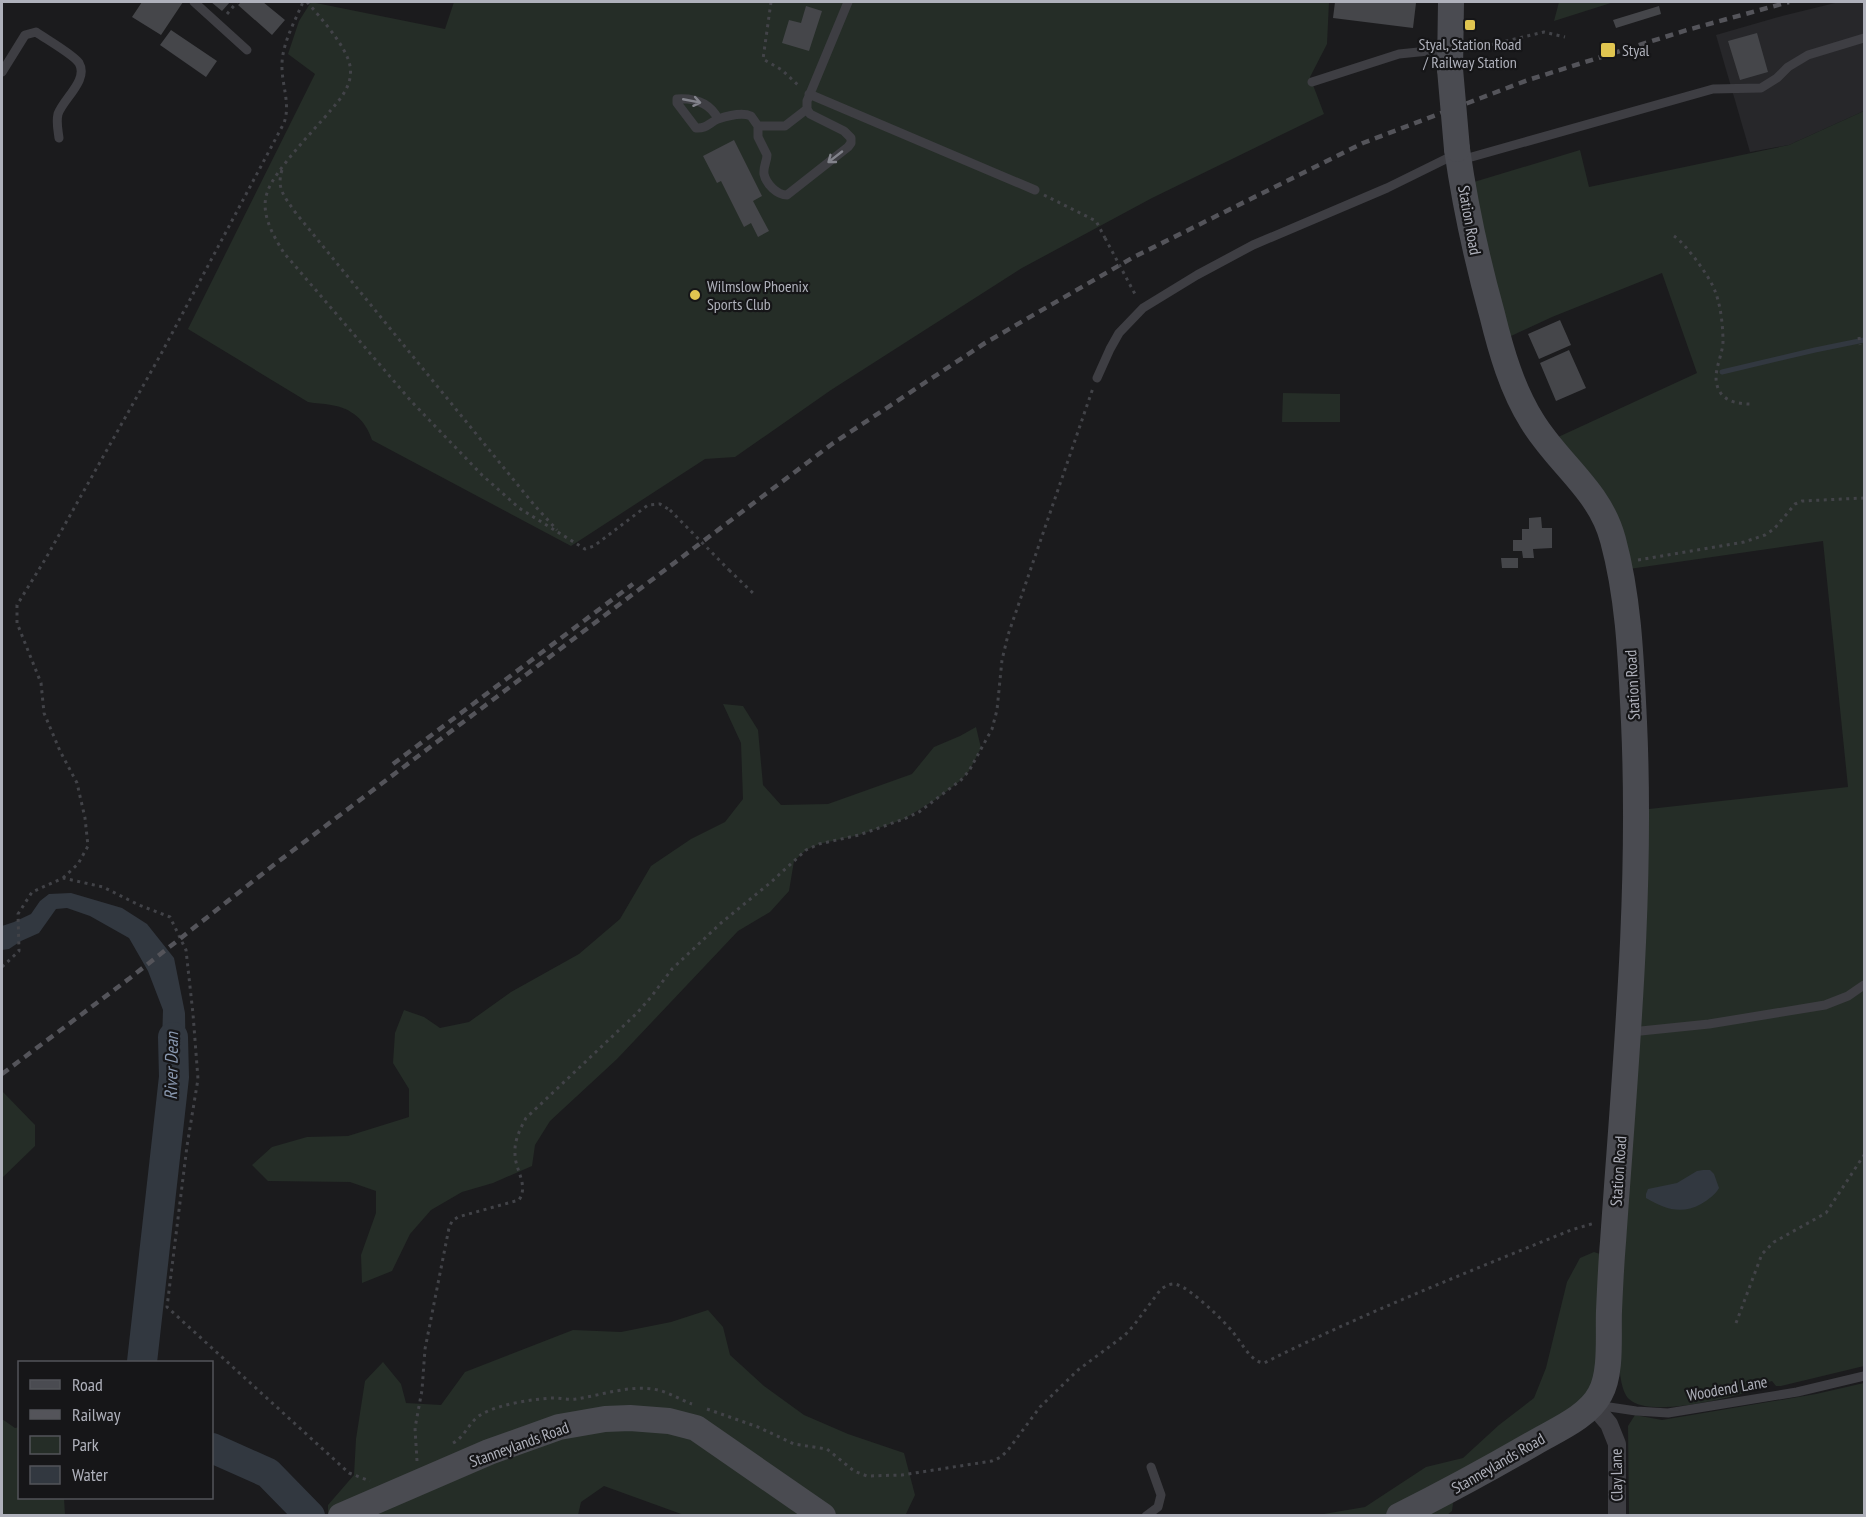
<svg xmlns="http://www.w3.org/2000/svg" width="1866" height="1517" font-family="'PT Sans Narrow',sans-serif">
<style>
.built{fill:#27272a}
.green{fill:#252d27}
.water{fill:#323840}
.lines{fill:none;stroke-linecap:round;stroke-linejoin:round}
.stream{stroke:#323840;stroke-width:5}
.river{stroke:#323840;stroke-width:30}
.building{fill:#45464a}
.path{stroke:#424348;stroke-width:3;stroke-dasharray:3 4.5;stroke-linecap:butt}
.lane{stroke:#3e3e43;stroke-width:9}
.street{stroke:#3e3e43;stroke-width:18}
.secondary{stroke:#4a4b51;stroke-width:26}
.rail{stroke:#54545a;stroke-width:4.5;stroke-dasharray:8 6;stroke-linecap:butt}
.path-bridge{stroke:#424348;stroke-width:3;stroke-dasharray:3 4.5;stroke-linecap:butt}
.secondary-bridge{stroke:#4a4b51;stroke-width:26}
.oneway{stroke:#82838b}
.poi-dot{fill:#e0c550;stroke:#161618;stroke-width:2}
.labels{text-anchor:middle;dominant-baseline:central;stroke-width:4.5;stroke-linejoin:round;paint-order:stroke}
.poi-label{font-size:16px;fill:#afb1bb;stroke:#161618;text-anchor:start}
.street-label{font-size:16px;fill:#afb1bb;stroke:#161618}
.water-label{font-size:18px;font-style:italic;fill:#8a99b1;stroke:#161618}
</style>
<rect width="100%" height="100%" fill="#1b1b1d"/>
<path class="built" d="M1839,2h25v109l-75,34 -39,7 -34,-117 66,-19z"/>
<path class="green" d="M311,2l134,27 9,-27h875l-2,42 -17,33 14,37 -172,84 -130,70 -191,122 -96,67 -30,2 -134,87 -199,-106c-6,-19 -20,-32 -41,-35 -8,-2 -15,-1 -23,-3l-120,-73 127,-255 -27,-20 11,-33z
M1559,2h55l-60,19z
M1864,111v1255l-83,20h-5l-4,-5c-10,2 -15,8 -24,11 -25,7 -100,26 -119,7 -16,-16 -9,-83 -7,-106 11,-161 20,-323 27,-484l199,-22 -25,-246 -194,28 -14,-50 -20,-40 -39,-41 141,-65 -35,-100 -110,44 -43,20 -13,-45 -22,-110 106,-32 9,37 200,-42z
M1283,393l57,1v28h-58z
M723,704l20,2 15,24 5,55 18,20 47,-1 84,-30 22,-27 26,-11 16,-9 5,21 -12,23 -8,9 -23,18 -34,21 -45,16 -40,9 -13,6 -12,11 -5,30 -19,21 -32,19 -121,128 -67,62 -15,24 -3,21 -39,17 -31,9 -31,18 -21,24 -18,37 -30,12 -1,-28 15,-42v-22l-26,-9 -82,-1 -16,-16 20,-18 35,-10 41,-1 61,-19v-28l-16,-26 2,-30 9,-23 20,7 16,11 29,-6 42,-30 68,-38 41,-35 31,-53 40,-27 34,-17 18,-23 -2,-56z
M3,1092l32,33v21l-33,32z
M1594,1252l18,6 -9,132 -148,98 -3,23 -5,4 -135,1 53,-9 61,-40 37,-9 36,-33 35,-27 12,-30 21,-86 13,-24z
M708,1310l15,17 7,28 34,31 40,29 44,19 56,19 11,42 -10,21 -221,-1 -80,-29 -23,16 -3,13 -250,1v-11l26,-30 2,-36 9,-58 18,-19 18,22 5,19 35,2 24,-33 108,-42 48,2 50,-10z
M1864,1383v132h-235l-1,-89 7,-11 27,5 154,-26z
M2,1419l13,9 4,-1 1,71h44l1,17h-63z"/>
<path class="water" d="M71,893l51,15 25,16 27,34 11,55 1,64 -25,-1 2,-66 -15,-39 -19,-33 -39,-22 -23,-8 -11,1 -17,24 -18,8 -12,8 -7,1v-24l12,-4 17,-8 9,-13 9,-7z
M1703,1170h7l4,4 5,14c-4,7 -10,11 -18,16 -20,11 -36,5 -55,-6v-4l2,-5 29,-6 20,-12z"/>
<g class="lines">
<path class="stream" d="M1722,372l93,-22 49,-10"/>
<path class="river" d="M142,1362l32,-285 -1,-40
M212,1448l56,25 42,43"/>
</g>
<path class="building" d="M142,2h41l-22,33 -29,-18z
M211,2h19l-8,9z
M241,2h22l22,18 -13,15 -34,-30z
M1335,2h68l13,1 -3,25 -80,-10z
M806,6l16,5 -13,40 -27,-8 7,-23 12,3z
M1659,6l2,8 -45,14 -3,-8z
M171,30l46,31 -11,16 -46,-32z
M1757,33l11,39 -28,8 -12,-39z
M734,140l28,56 -9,5 16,30 -11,6 -7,-14 -7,4 -23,-46 -4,2 -14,-27z
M1560,320l11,25 -32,14 -11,-25z
M1569,350l17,38 -30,13 -16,-38z
M1541,517l1,11h10v20l-19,1 1,9h-11l-1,-7h-9v-11h9v-11h7v-11z
M1501,558h17v10h-16z"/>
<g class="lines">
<path class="path" d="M307,2c13,15 40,45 43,64 3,18 -8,31 -19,44 -16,19 -58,62 -64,83 -7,21 7,44 17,60l127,148 71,74 37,33 66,41 9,-3 54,-41 12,-1 10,6
M771,2l-8,57 19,11 17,16
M227,14l10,-12
M1469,50l75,-18 21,5
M282,170c-6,19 3,27 13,42l240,294 22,24
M1044,195l52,26 9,17
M1674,236c12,8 36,41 41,55 6,15 8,36 8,51 -1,17 -13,34 -3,50 6,10 20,12 30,12
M1859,337l1,8
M1638,560l106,-18 21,-7 9,-6 21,-25 7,-3 62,-3
M729,570l25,24
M63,878l15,-14 10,-18 -3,-28 -8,-35 -17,-32 -16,-38 -3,-30 -24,-60v-18l29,-47 115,-204 123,-231c7,-20 -3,-39 -2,-60 1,-21 13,-42 21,-61
M2,967l17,-16 -1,-37 14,-22 31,-14 40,9 36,18 31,12 16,33 7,64 5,65 -11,67 -20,161 182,166 21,8
M1736,1323l26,-69 12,-12 52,-29 38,-58
M707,1409l51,18 36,17 33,5 27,22 13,5 35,-1 90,-14 9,-4 7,-7 32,-43 38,-37 47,-35 9,-10 27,-36c5,-3 11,-7 17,-4 13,4 45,35 54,46 9,10 18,31 32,32 100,-50 204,-91 307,-133l24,-7
M453,1443c13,-7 16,-22 29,-29 18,-10 51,-15 71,-16 8,0 16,2 23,1 27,-4 55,-15 82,-9 12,3 23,10 34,14
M417,1461l-2,-33 7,-38 3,-41 24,-121 3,-7 6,-4 61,-17c10,-15 -4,-30 -4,-46 -1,-13 5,-25 11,-36l110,-104 15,-17 21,-28 49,-46 49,-40 36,-33 13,-6 40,-9 45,-16 15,-7 42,-32 8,-9 23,-42 5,-19 5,-50 6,-25 85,-247"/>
<path class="lane" d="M194,2l53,48
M2,72l23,-37 11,-3c10,7 38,23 43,31 10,17 -16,36 -21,51 -2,8 0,16 1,24
M1312,82l87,-28 49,-5
M809,94l226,96
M807,109l-22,17h-27v11l9,18c0,6 -4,12 -3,19 2,10 13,21 23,21l61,-48 3,-4v-5l-7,-7 -34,-17 -3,-5v-8l41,-99
M718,119c-8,-16 -24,-21 -41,-20v4l19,25c10,1 13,-5 22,-9 9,-3 24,-7 33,-3l7,10
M1461,160l252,-71 48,-1 16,-10 11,-11 20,-12 56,-17
M1097,378l13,-29 9,-16 24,-25 54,-33 56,-30 134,-57 67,-33
M1631,1032l78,-8 116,-19 23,-9 16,-11
M1596,1405l40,6 32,2 129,-21 67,-16
M1146,1516l12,-9 3,-12 -10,-28"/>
<path class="street" d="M1593,1405l16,19 8,20v72"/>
<path class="secondary" d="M1450,69l1,-67
M341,1516l148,-64 70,-25 46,-8 25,-1 39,3 27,7 127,88
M1399,1516c46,-23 90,-47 135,-73 22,-13 54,-26 66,-49 12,-21 8,-60 9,-83 1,-23 2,-46 4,-69 12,-173 29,-346 21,-520 -3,-61 -5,-123 -21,-182 -13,-50 -55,-76 -81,-119 -20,-32 -31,-70 -40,-107 -15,-54 -27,-109 -35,-165"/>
<path class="rail" d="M393,764l240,-180
M2,1074l128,-96 145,-114 557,-420 153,-101 147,-85 231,-115 165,-63 159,-50 102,-28"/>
<path class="path-bridge" d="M1105,238l31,58
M670,510l59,60"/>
<path class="secondary-bridge" d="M1450,69l7,80"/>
</g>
<defs><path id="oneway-shaft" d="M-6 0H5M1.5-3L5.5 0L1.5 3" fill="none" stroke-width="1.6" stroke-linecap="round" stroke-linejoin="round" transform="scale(1.5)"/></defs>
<g class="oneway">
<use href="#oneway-shaft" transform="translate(692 101) rotate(11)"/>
<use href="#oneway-shaft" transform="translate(835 157) rotate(142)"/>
</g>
<g class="poi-dot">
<rect x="1464" y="19" width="12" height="12" rx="3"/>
<rect x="1600" y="42" width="16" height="16" rx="3"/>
<circle cx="695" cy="295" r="6"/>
</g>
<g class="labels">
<g class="poi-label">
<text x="1470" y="44" text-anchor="middle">Styal, Station Road<tspan x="1470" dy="18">/ Railway Station</tspan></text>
<text x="1622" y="50">Styal</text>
<text x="707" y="286">Wilmslow Phoenix<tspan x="707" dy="18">Sports Club</tspan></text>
</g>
<g class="street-label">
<text transform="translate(1470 220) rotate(80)">Station Road</text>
<text transform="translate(1632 685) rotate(-93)">Station Road</text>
<text transform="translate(1618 1171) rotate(-86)">Station Road</text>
<text transform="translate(1727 1388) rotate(-10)">Woodend Lane</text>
<text transform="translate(519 1444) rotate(-20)">Stanneylands Road</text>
<text transform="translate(1498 1463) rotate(-30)">Stanneylands Road</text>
<text transform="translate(1616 1475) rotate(-91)">Clay Lane</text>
</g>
<g class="water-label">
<text transform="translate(171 1066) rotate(-89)">River Dean</text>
</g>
</g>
<rect width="1866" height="1517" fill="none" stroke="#afb1bb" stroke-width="6"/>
<rect x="18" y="1361" width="195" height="138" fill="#161618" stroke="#535459" stroke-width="1.5"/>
<rect x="30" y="1380" width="30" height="9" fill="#4a4b51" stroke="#535459" stroke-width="1.5"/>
<text x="72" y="1391" font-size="18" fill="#afb1bb">Road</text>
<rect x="30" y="1410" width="30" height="9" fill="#54545a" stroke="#535459" stroke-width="1.5"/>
<text x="72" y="1421" font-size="18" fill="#afb1bb">Railway</text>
<rect x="30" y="1436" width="30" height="18" fill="#252d27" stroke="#535459" stroke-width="1.5"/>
<text x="72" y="1451" font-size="18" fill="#afb1bb">Park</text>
<rect x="30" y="1466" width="30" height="18" fill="#323840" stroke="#535459" stroke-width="1.5"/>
<text x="72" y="1481" font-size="18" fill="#afb1bb">Water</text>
</svg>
